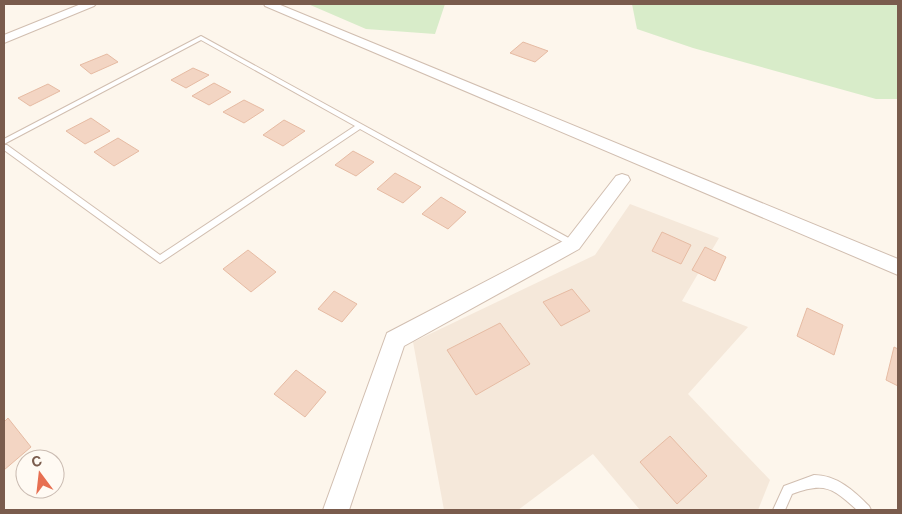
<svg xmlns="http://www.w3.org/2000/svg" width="902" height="514" font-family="Inter,sans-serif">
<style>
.residential{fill:#f5e8da}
.green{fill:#d8ecc9}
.building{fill:#f3d5c3;stroke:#e6bba3}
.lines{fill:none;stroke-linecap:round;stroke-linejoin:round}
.service-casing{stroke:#d1beb0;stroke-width:2}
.minor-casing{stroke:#d1beb0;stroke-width:2}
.service{fill:#fff;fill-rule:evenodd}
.minor{fill:#fff;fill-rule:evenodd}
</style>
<rect width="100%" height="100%" fill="#fdf6ec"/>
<path class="residential" d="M630,204l89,34 -37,63 66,26 -60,67 82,86 -12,30h-118l-47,-56 -75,56h-74l-31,-168 182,-87z"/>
<path class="green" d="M308,4h137l-10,30 -69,-5z
M632,4h266v95h-22l-183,-51 -56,-19z"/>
<path class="building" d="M523,42l25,9 -13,11 -25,-9z
M107,54l11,8 -27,12 -11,-9z
M193,68l16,7 -23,13 -15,-8z
M214,83l17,9 -22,13 -17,-9z
M48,84l12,7 -30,15 -12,-8z
M244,100l20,10 -20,13 -21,-11z
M91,118l19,13 -25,13 -19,-13z
M284,120l21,11 -22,15 -20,-11z
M118,138l21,13 -25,15 -20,-14z
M353,151l21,11 -18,14 -21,-11z
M395,173l26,14 -18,16 -26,-14z
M441,197l25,15 -18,17 -26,-15z
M662,232l29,13 -10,19 -29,-13z
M705,247l21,10 -11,24 -23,-11z
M248,250l28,22 -25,20 -28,-23z
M572,289l18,22 -29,15 -18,-24z
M334,291l23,13 -15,18 -24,-13z
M807,308l36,17 -9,30 -37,-19z
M500,323l30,41 -54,31 -29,-45z
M894,347l4,2v37l-12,-6z
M296,370l30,22 -21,25 -31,-23z
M8,418l23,29 -27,23v-48z
M670,436l37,40 -30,28 -37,-42z"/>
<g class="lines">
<defs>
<path id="service" d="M201,36l375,206 1,2 -1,2h-6l-210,-117 -200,134 -156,-113v-5h3l153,110 195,-129 -154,-86 -197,104v-5z
M814,475c23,0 40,16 55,31l2,4h-14c-25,-23 -33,-28 -65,-16l-7,16h-12l11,-24z"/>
<path id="minor" d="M81,4h15l-2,2 -90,37v-8z
M264,4h14l620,255v16l-633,-269z
M622,174l6,2 2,4 -51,69 -175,97 -55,164h-26l64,-177 180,-94 49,-63z"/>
</defs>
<use href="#service" class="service-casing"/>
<use href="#minor" class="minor-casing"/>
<use href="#service" class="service"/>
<use href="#minor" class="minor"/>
</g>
<rect width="902" height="514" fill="none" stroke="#7a5c4d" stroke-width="10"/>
<g transform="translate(40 474) rotate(345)"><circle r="24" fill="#fffaf3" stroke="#cabbb1"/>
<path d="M0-4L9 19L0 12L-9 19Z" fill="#e76f51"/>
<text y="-8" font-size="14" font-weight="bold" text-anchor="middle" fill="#7a5c4d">С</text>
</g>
</svg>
